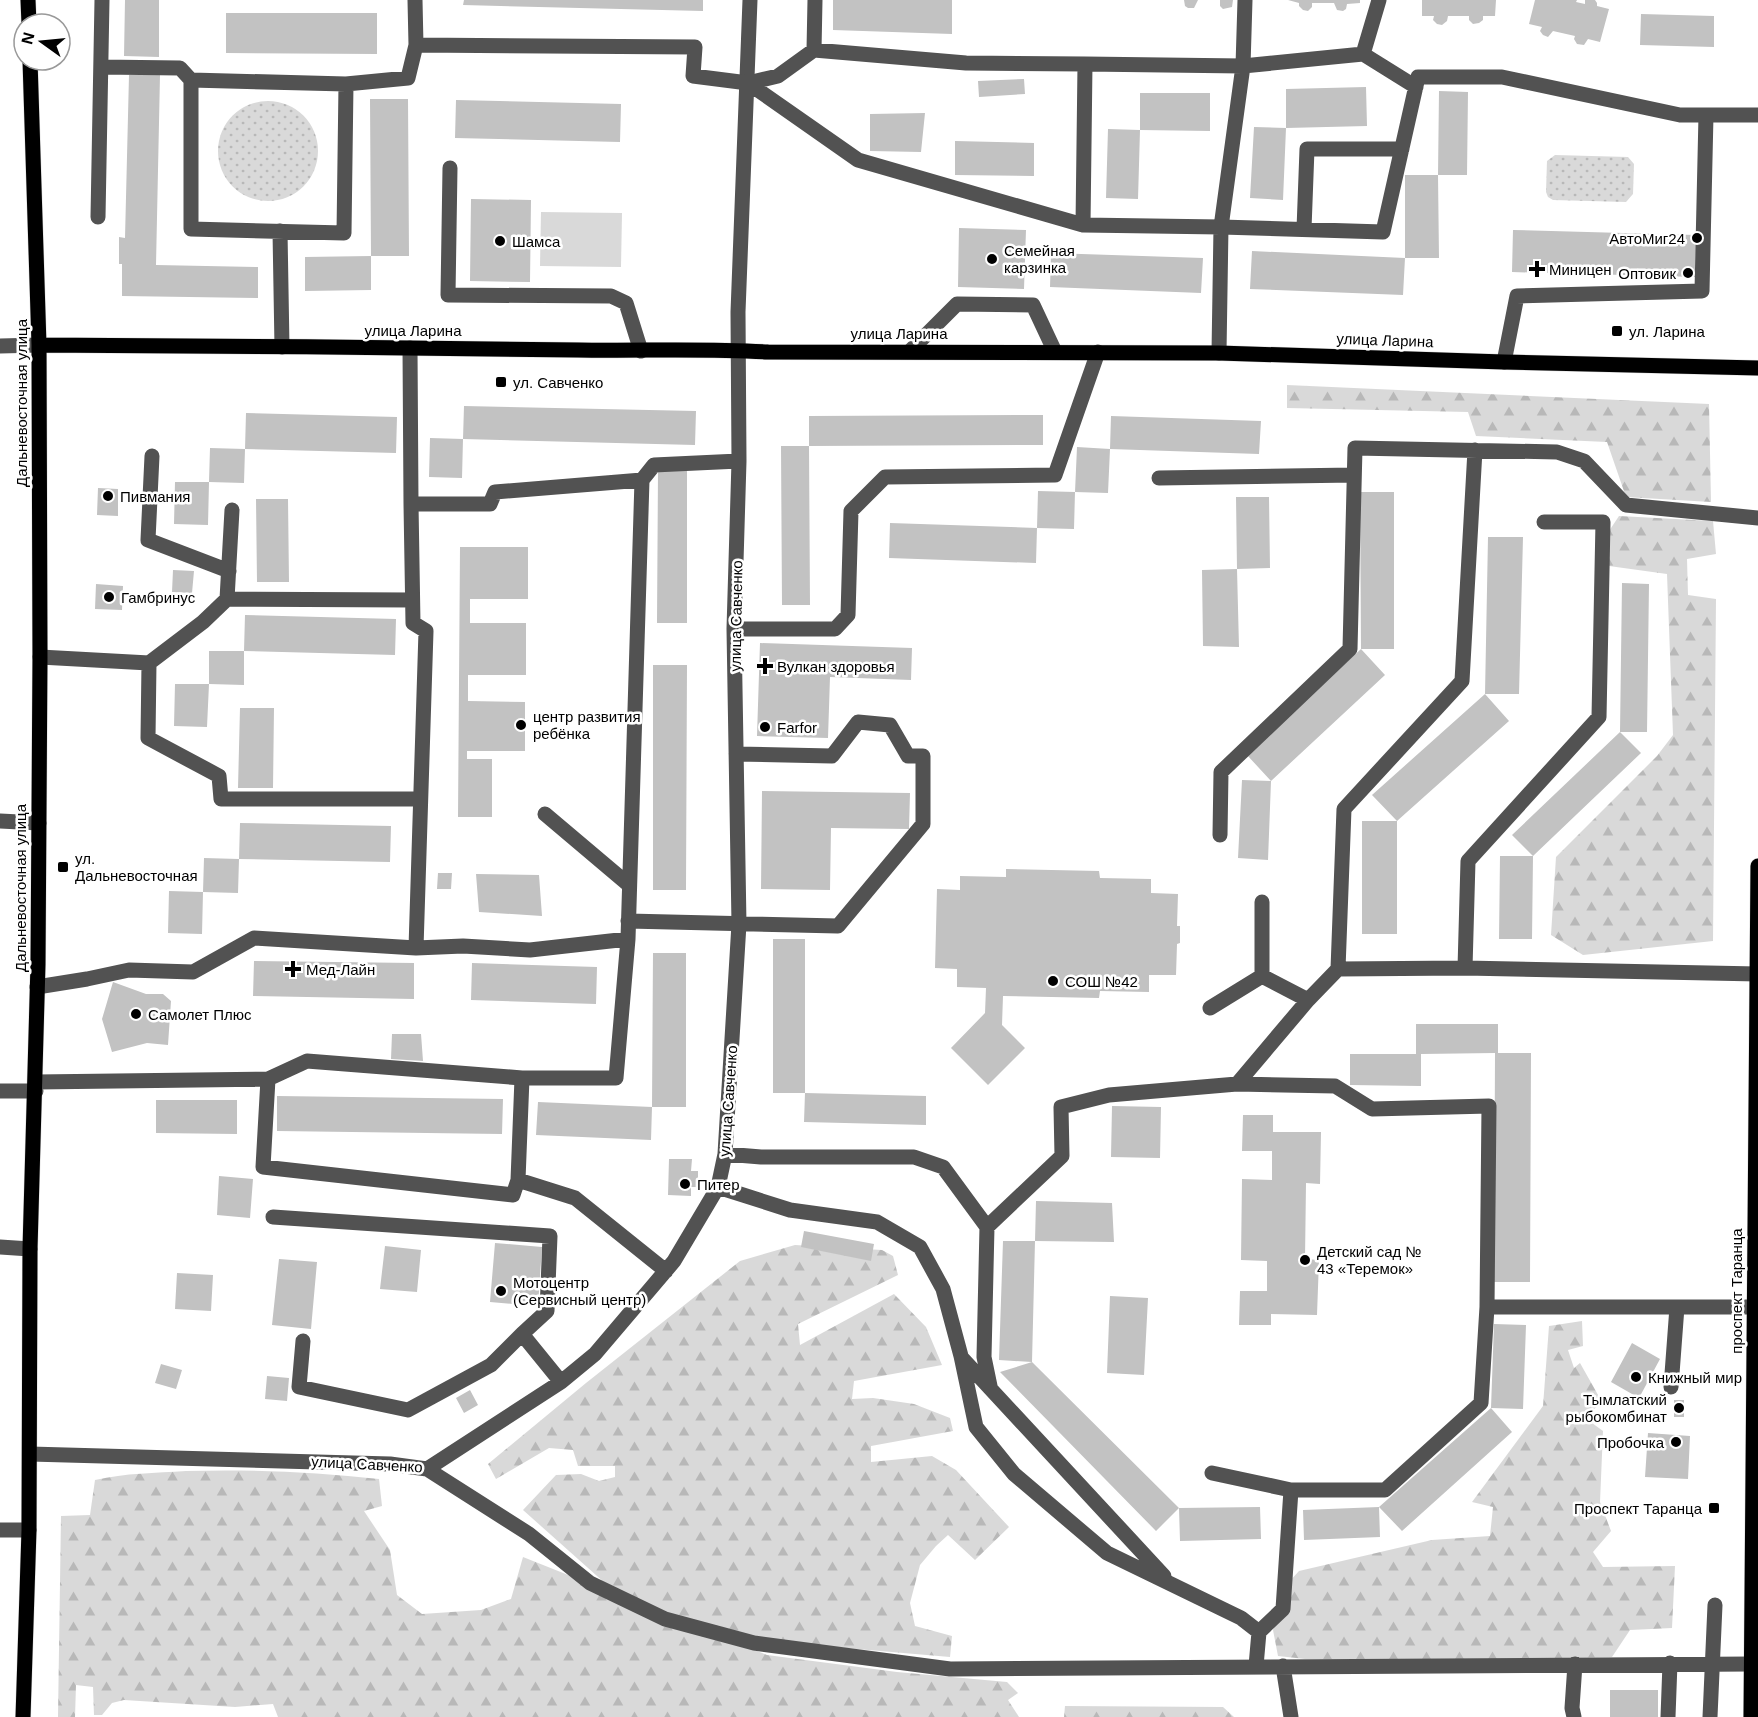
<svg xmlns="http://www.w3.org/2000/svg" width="1758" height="1717" font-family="Arial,sans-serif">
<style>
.grass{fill:url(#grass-dots)}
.forest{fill:url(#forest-firs)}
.pitch{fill:#d9d9d9}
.building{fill:#c2c2c2}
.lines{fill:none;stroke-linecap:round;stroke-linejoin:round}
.major-casing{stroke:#dbdbdb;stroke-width:16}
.minor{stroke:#525252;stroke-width:15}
.major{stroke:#000;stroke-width:15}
.poi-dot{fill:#000;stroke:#fff;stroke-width:2}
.labels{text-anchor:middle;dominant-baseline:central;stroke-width:5;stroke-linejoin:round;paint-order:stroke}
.poi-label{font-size:15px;fill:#000;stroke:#fff;text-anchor:start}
.street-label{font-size:15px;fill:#000;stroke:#fff}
</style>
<defs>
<pattern id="grass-dots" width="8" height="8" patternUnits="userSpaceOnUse" patternTransform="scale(1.5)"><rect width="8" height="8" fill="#d9d9d9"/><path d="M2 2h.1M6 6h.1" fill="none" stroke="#b8b8b8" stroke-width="1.8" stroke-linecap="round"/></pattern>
<pattern id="forest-firs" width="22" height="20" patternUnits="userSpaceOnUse" patternTransform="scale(1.5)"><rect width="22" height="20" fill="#d9d9d9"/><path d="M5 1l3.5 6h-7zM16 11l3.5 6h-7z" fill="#b8b8b8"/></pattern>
</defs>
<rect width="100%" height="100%" fill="#fff"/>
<path class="grass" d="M218 151a50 50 0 1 1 100 0a50 50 0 1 1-100 0Z
M1555,155l73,2 6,7 -1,30 -7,8 -73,-2 -5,-3 -2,-5 1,-31z"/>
<path class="forest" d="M1287,385l422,19 2,98 -85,-5 -19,-55 -131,-6 -8,-24 -181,-4z
M1619,516l94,5 3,33 -29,5 1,36 28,4 -3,342 -130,14 -32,-20 5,-78 101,-101 16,-21 -6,-161 -58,-8v-35z
M795,1245l87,5 11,6 5,19 -100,49 2,21 94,-51 32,33 16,38 -88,16 -2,18 21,-1 41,6 36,14 3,13 -82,15v16l61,-6 24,14 53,57 -34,33 -27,-25 -12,11 -16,19 -10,38 5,23 37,10 -2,21 -175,-15 -97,-23 89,36 130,17 110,10 11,11 -10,7 11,17h-741l-5,-13 -38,3 -111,-7 -12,3 -10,12h-8l-1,-28 -17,-2 -1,32h-17l3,-201 29,-1 5,-35c31,-7 60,-7 91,-9 64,-2 129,1 193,8l3,27 -18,5 26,39 7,45 25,19 59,-4 30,-11 12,-42 133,53 -50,-26 -83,-74 33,-35 25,-1 18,7 16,-4v-11h-37l-5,-16 -24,-2 -53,31 -8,-15 98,-81 154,-122z
M1582,1321l1,25 -15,4 6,18 6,-5 22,39 -10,9v12l11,8 -3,71 11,29 -18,21 10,15 72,-1 -3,62 -42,2 -18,27 -160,3 -147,-1 -27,-3 -5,-26 15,-47 11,-12 133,-31 58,-4 3,-29 -21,-5 71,-96 6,-80z
M1065,1706l158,1 11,10h-170z"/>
<path class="pitch" d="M541,212l81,1 -1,54 -81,-1z"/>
<path class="building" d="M125,0h34v57l-35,-1z
M464,0h239v11l-240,-6z
M833,0h119v34l-119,-4z
M1184,0h14l-4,8h-6l-3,-2z
M1220,0h13l-1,7 -9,2 -3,-3z
M1288,0h72v3l-13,1 -1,5 -3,2 -6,-1 -3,-7h-22v4l-4,4 -5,-1 -4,-4v-3z
M1422,0h74l-1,16h-12v4l-4,3 -6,1 -4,-4v-4h-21l-1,5 -5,4 -5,-1 -4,-4 1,-4h-12z
M1535,0h42l-1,2 9,2v-4h10l2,3v3l12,3 -9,33 -12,-3 -4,6 -7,-1 -3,-5 1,-3 -22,-5 -5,6 -5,-2 -3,-4 2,-4 -13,-3z
M226,13h151v41l-151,-1z
M1641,14l73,2v31l-74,-2z
M129,75h31l-4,190 102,2v31l-136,-2v-32h-3v-27l6,1z
M1024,79l1,15 -46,3 -1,-16z
M1366,87l1,39 -81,2v-39z
M1439,91l29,1 -1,83h-29z
M1140,93h70v38l-70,-1z
M370,99h38l1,157h-38v34l-66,1v-34l66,-1z
M456,100l165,4 -1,38 -165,-4z
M925,113l-4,39 -51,-1v-37z
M1254,127l32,1 -3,72 -33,-2z
M1108,129l32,1 -2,69 -32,-1z
M955,141l79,2v33l-79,-1z
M1405,175h33l1,83h-34z
M471,199l60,1 -1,82 -60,-1z
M959,228l67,2 -2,59 -66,-2z
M1513,230l183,5 -1,42 -183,-5z
M1252,251l153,7 -2,37 -153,-6z
M1051,253l152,5 -2,35 -151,-6z
M464,406l232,5 -1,34 -232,-6z
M246,413l151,4 -1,36 -151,-4z
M1043,415v30l-234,1v-30z
M1111,416l150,5 -2,33 -149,-5 -2,44 -33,-1 2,-45 33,2z
M430,438l33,1 -1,39 -33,-1z
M781,446h28l1,159h-28z
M210,448l35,1 -1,34 -35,-1z
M658,471h29v152h-30z
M175,482h34l-1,43 -34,-1z
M98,488l20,1v27l-21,-1z
M1038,491l37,1 -1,37 -37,-1 -1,35 -147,-5 1,-35 147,5z
M1360,492h34v157h-33l24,26 -114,106 -24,-26 114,-106z
M1236,497h33l1,71 -33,1z
M256,499h32l1,83h-32z
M1488,537h35l-4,157h-34z
M460,547h68v52h-58v24h56v52h-58v26l57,1v49h-58v8h25v58h-34z
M1237,569l2,78 -36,-1 -1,-76z
M173,570l21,1 -2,22 -20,-1z
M1622,583l27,1 -2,148h-27l21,21 -108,103 -21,-21 108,-103z
M96,584l27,2 -1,24 -27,-1z
M245,615l151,4 -1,36 -151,-4z
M760,643l152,5 -1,32 -81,-3 -2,61 -71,-2z
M209,651h35v34l-35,-1z
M653,665h34l-1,225h-33z
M175,684h34l-2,43 -33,-1z
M1485,694l24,27 -112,100 -25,-26z
M240,708h34l-1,80h-35z
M1242,780l29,1 -3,79 -30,-2z
M762,791l148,2 -1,36 -78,-1 -1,62 -69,-1z
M1362,821h35v113h-35z
M240,823l151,3 -1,36 -151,-3z
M1500,856h33l-1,83h-33z
M204,858l35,1 -1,34 -35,-1 -1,42 -34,-1 1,-42 34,1z
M1006,869l93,2 1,7 51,1v14l27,1 -1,32h3v17l-3,1 -1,31h-27v17l-49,-1 -1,7 -96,-2 -1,29 23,23 -37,37 -37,-37 34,-35 1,-25 -29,-1v-18l-22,-1 2,-79 23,1v-14l46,1z
M438,873h14l-1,16h-14z
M476,874l63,1 3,41 -63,-4z
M773,939h32v154h-32z
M653,953h33v154h-34z
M254,961l160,2v36l-161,-3z
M472,963l125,4 -1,37 -125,-4z
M113,982l33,12h17l8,7 -3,44 -21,-2 -35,9 -10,-33z
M1416,1024h82v29h33l-1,229h-36l1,-229 -74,1v32l-71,-1v-31h66z
M392,1034h29l2,27 -32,-2z
M805,1093l121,3v29l-122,-3z
M277,1096l226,3 -1,35 -225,-3z
M156,1100h81v34l-81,-1z
M538,1102l114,5 -1,33 -115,-5z
M1112,1106l49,1 -1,51 -49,-1z
M1243,1115h30v17h48l-1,52 -14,-1 -1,76 14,1 -2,55 -46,-1v11h-32l1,-34h27v-30l-26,-1 1,-81 30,1v-29h-30z
M669,1159h23l-1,12h7v16h-7v9l-23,-1z
M219,1176l34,3 -3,39 -33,-3z
M1036,1201l76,2 2,39 -79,-1z
M804,1231l70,13 -3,17 -70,-14z
M1003,1241h32l-3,121 -33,-2z
M495,1243l47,4 -4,59 -48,-4z
M385,1246l36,4 -4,42 -37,-3z
M279,1259l38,3 -6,67 -39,-4z
M177,1273l36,2 -2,36 -36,-2z
M1110,1296l38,2 -4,77 -37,-2z
M1494,1324l32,1 -3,84 -32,-1 21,24 -110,99 -23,-24 112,-99z
M1632,1343l28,16 -21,39 -28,-16z
M1032,1362l147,146 81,-1 1,32 -81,2 -1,-33 -23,23 -156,-159z
M161,1364l21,6 -6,19 -21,-6z
M267,1376l22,2 -2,23 -22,-2z
M470,1390l8,15 -14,8 -8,-15z
M1674,1400h10v17h-10z
M1648,1433l42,3 -2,43 -43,-2z
M1379,1507l1,30 -76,3 -1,-30z
M1610,1690h48v27h-48z"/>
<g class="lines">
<defs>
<path id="major" d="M28,0l1,24
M39,345c180,1 359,2 539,5 63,1 127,-2 190,2l451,1 285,9 254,6
M23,1717l6,-187 1,-281 8,-285 2,-307 -1,-312 -9,-285
M1751,1717l7,-851"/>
</defs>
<use href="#major" class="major-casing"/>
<path class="minor" d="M416,45l279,2 -2,29 55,7 30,-7 36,-26 152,13 119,1
M814,50l1,-50
M1363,54l16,-54
M101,67l79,1 11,12v149l153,4 2,-149 62,-6 8,-33 -1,-45
M191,80l155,4
M748,83l110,77 225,65 138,2 22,-161 120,-12 53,33
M450,168l-2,127 163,1 15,7 15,48
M98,217l4,-217
M1083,225l2,-161 158,2 2,-66
M1304,229l3,-80h95
M280,231l2,116
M0,346l39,-1
M410,348l1,156h79l5,-12 147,-12
M910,351l47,-47 76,1 22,47
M1219,353l2,-126 162,5 35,-155h84l178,38h78
M1504,362l13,-66 185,-5 4,-176
M152,456l-4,84 81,31
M1159,478l195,-3
M411,504l2,119 13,8 -10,317
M227,599l5,-89
M734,629h101l13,-14 3,-104 34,-34 170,-2 43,-123
M40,657l109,6 -1,75 71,38 2,23h199
M149,663l54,-41 24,-23 185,1
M545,814l84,71
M0,821l39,2
M1220,835l1,-63 129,-123 5,-201 202,4 27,9 42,44 132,13
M1262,902v74l46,24
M628,921l210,5 85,-102v-68h-15l-18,-31 -32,-3 -26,34 -96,-2
M1465,968l3,-107 131,-144 4,-195h-59
M1338,969l6,-160 118,-128 13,-231
M37,987l50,-8 42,-9 64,2 61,-34 162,10 47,-2 67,4 98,-11
M1210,1008l52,-32
M268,1079l39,-18 215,17h94l12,-139 14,-459 12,-15 85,-4
M36,1082l232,-3 -5,88 250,28 5,-15 4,-102
M1237,1084l71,-84 30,-31 127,-1 293,6
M0,1091h36
M725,1154l36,3h153l29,10 44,60 75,-71 -1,-49 48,-12 128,-11 98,2 37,23 117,-3 -2,201 -6,96 -96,87h-94l-8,119 -24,23
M518,1180l57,18 91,73
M718,1187l72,23 87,12 43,25 23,42 18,67 15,71 38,47 93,79 134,65 18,14 -3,34
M273,1217l277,19 -3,75 -25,23
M987,1227l-3,130 6,29
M0,1247l30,2
M1487,1307h266
M303,1341l-4,46 109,23 83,-45 31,-31 39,48
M962,1358l202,218
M1671,1387l6,-80
M30,1454l360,10 37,5 134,-87 34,-28 79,-93 44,-74 7,-33 14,-230 -5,-295 5,-168 -1,-149 12,-312
M427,1469l102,65 61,49 75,36 89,24 196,26 801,-5
M1212,1473l79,17
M0,1530h29
M1283,1666l8,51
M1574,1717l-2,-9 3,-44
M1668,1717l2,-54
M1710,1717l5,-112"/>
<use href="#major" class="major"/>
</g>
<g class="poi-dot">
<circle cx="1697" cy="238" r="6"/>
<circle cx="500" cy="241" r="6"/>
<circle cx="992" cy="259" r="6"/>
<path d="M1534 260h6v6h6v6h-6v6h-6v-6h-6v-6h6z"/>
<circle cx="1688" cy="273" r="6"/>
<rect x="1611" y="325" width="12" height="12" rx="3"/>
<rect x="495" y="376" width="12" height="12" rx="3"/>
<circle cx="108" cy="496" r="6"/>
<circle cx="109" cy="597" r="6"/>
<path d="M762 657h6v6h6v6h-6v6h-6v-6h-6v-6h6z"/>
<circle cx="521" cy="725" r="6"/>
<circle cx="765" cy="727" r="6"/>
<rect x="57" y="861" width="12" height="12" rx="3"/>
<path d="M290 960h6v6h6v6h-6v6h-6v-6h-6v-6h6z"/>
<circle cx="1053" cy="981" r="6"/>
<circle cx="136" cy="1014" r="6"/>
<circle cx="685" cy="1184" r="6"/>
<circle cx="1305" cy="1260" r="6"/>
<circle cx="501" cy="1291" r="6"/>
<circle cx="1636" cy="1377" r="6"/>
<circle cx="1679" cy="1408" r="6"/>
<circle cx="1676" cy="1442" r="6"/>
<rect x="1708" y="1502" width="12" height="12" rx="3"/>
</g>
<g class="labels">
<g class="poi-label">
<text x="1685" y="238" text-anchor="end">АвтоМиг24</text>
<text x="512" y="241">Шамса</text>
<text x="1004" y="250">Семейная<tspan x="1004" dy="17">карзинка</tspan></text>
<text x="1549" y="269">Миницен</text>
<text x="1676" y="273" text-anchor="end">Оптовик</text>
<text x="1629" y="331">ул. Ларина</text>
<text x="513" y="382">ул. Савченко</text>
<text x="120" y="496">Пивмания</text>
<text x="121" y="597">Гамбринус</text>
<text x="777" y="666">Вулкан здоровья</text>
<text x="533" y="716">центр развития<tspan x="533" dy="17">ребёнка</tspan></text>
<text x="777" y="727">Farfor</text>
<text x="75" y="858">ул.<tspan x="75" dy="17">Дальневосточная</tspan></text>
<text x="306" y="969">Мед-Лайн</text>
<text x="1065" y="981">СОШ №42</text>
<text x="148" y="1014">Самолет Плюс</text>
<text x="697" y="1184">Питер</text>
<text x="1317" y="1251">Детский сад №<tspan x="1317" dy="17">43 «Теремок»</tspan></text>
<text x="513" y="1282">Мотоцентр<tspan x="513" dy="17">(Сервисный центр)</tspan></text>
<text x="1648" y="1377">Книжный мир</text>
<text x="1667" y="1399" text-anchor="end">Тымлатский<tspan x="1667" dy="17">рыбокомбинат</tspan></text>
<text x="1664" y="1442" text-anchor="end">Пробочка</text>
<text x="1702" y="1508" text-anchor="end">Проспект Таранца</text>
</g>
<g class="street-label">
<text x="413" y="330">улица Ларина</text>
<text x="899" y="333">улица Ларина</text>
<text transform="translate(1385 340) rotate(2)">улица Ларина</text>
<text transform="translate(21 403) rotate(-90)">Дальневосточная улица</text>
<text transform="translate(736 616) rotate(-89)">улица Савченко</text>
<text transform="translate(20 888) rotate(-90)">Дальневосточная улица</text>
<text transform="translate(728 1101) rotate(-86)">улица Савченко</text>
<text transform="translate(1736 1291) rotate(-90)">проспект Таранца</text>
<text transform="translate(367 1464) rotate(3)">улица Савченко</text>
</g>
</g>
<g transform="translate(42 42) rotate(285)"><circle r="28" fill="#ffffff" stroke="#999999" stroke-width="1.5"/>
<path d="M0-4.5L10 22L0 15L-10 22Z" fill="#000000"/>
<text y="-9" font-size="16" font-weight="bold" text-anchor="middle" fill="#000000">N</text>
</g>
</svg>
